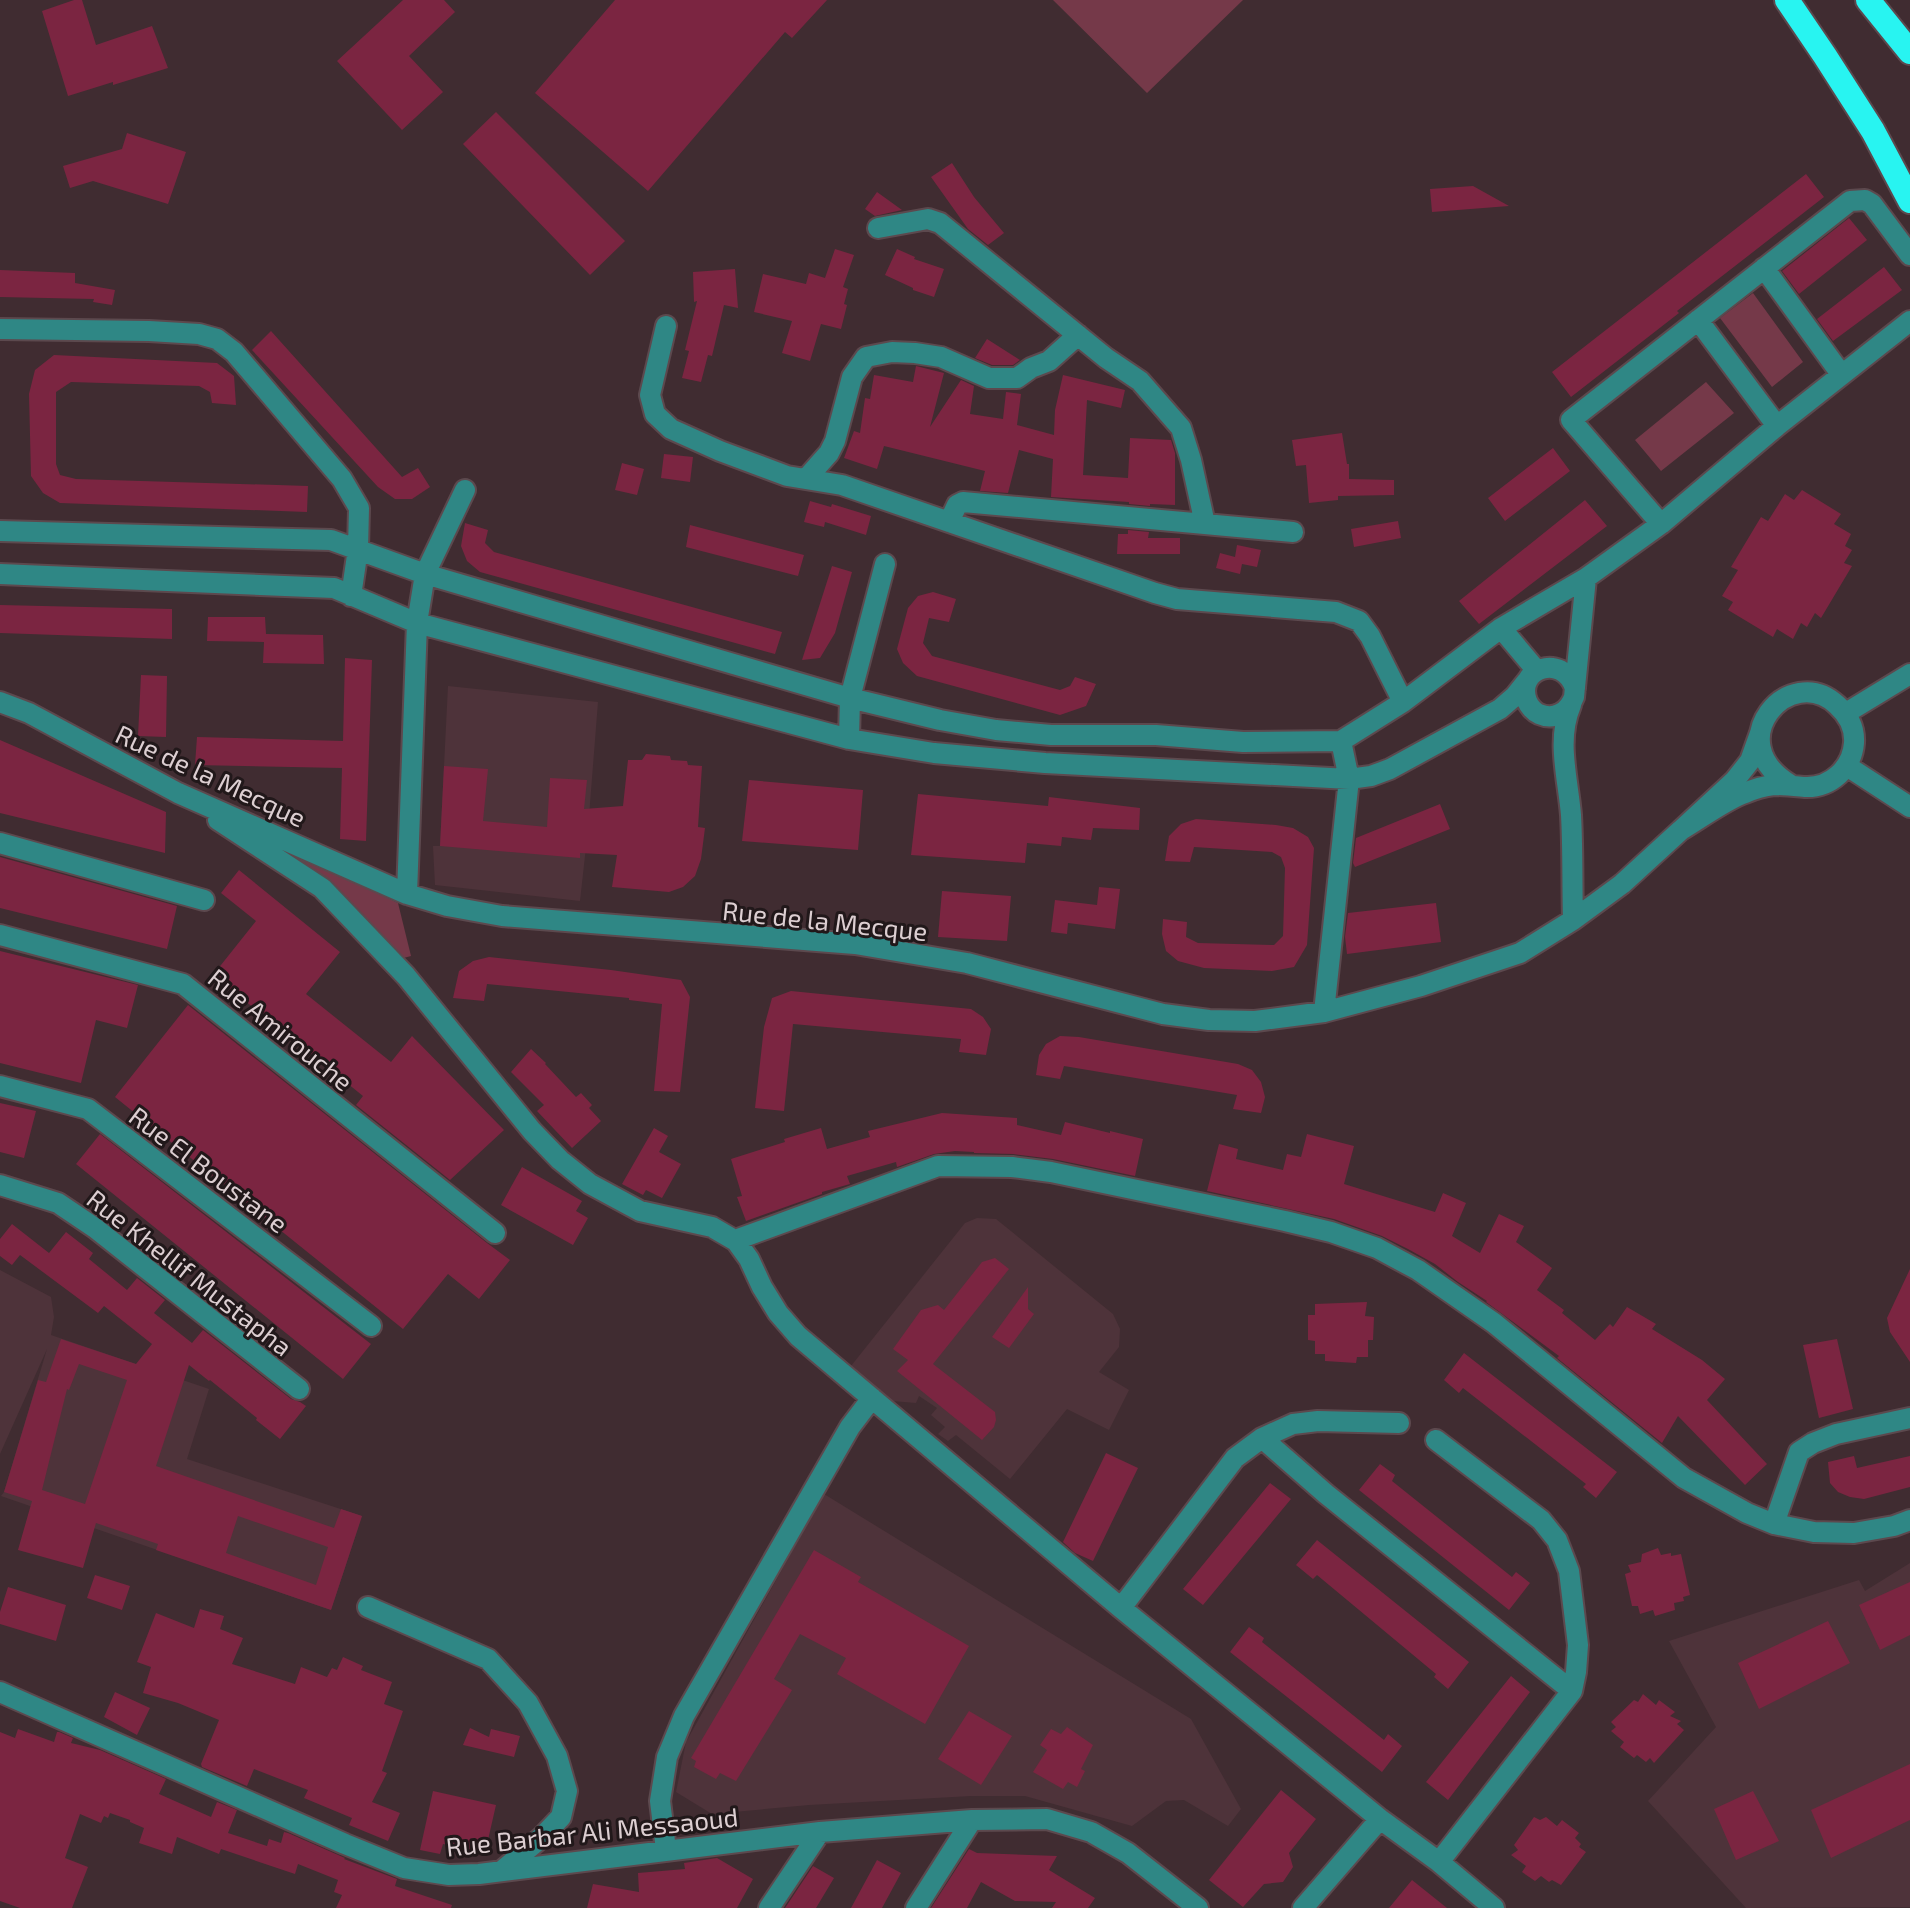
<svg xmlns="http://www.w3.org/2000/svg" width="1910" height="1908" font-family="'Exo 2',sans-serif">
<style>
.built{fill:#4e333a}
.green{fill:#753949}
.building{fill:#7b2541;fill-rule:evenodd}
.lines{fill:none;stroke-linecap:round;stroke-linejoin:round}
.minor-casing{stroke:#5c494e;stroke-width:24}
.highway-casing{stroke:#5c494e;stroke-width:28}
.minor{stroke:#2f8785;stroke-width:20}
.highway{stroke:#28f4f1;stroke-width:24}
.labels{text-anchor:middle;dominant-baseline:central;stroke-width:6;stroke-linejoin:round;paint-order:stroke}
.street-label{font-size:26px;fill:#dcced1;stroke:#21181a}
</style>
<rect width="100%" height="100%" fill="#402c31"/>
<path class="built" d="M448,686l150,16 -10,127 -8,72 -145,-16 -2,-39h7z
M977,1218l19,1 117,95 7,15 -1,18 -20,25 30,18 -20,40 -42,-21 -57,70 -54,-44 -8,6 -10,-7 7,-7 -14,-12 6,-7 -18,-12 -3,7 -24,-2 -41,-35 114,-143z
M0,1270l51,27 3,20 -3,18 158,54 -22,70 175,57 -31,94 -330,-114 3,-4 43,-143 -47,105z
M824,1494l367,225 50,90 -13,17 -44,-26 -18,1 -34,25 -107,-30h-54l-162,9 -97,9 -36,-22 10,-50z
M1910,1563v344l-164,1 -98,-107 68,-74 -47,-86 190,-61 6,11z"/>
<path class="green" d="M1053,0h190l-96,93z
M1753,293l50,69 -31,25 -52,-69z
M1706,382l28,31 -73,58 -26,-31z
M299,854l99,49 13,53 -15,4 -107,-103z"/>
<path class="building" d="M74,0h8l14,45 56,-19 16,42 -55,17v-3l-45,14 -26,-85z
M403,0h41l11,12 -46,44 34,36 -41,38 -65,-69z
M615,0h212l-35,38 -7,-6 -137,159 -113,-98z
M496,112l129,129 -35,34 -127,-131z
M127,133l59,19 -18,52 -75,-23 -23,7 -7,-22 59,-17z
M952,163l22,34 30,36 -16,12 -20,-16 -37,-52z
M1806,174l18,23 -147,114 2,2 -108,84 -19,-25z
M1473,186l36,20 -77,6 -2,-23z
M877,192l25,18 -27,6 -10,-7z
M1849,218l18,22 -68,54 -17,-23z
M835,249l19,6 -11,32 5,2 -4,15 3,1 -6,24 -20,-5 -11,37 -28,-8 10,-32 -38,-9 9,-38 43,10 3,-11 16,5z
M897,249l18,8 -1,2 30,10 -10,28 -21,-7v-2l-28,-13z
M1884,267l18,23 -69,51 -16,-22z
M735,269l3,39 -14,-3 -12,51 -4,-1 -7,27 -19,-4 7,-27 -4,-1 12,-49 -3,1 -1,-30z
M0,270l75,3v10l40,7 -3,15 -19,-3 1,-3 -94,-2z
M271,331l131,146 16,-9 12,19 -18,12h-17l-17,-12 -126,-137z
M987,339l33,21 -7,5h-21l-17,-7z
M54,355l163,8 17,13 2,29 -24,-2 -2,-11 -11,-6 -128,-4 -15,10v72l4,11 16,4 232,7 -1,26 -247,-9 -17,-10 -12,-17 -2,-82 6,-24z
M916,366l28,7 -14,54 31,-47 13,6 -4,28 33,5 3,-27 15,2 -4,31 37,10 1,-25 8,-35 62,15 -4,18 -34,-8 -4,75 45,3 2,-40 41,2 4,13v52l-25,-1v2l-21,-2v-2l-78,-5 2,-38 -34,-9 -11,43 -28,-2 5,-20 -101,-25 -7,23 -33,-11 10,-27 6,2 5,-35 5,1 4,-24 39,7z
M1342,433l5,31h2v15l45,1v15l-56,1v4l-29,3 -3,-38 -10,1 -4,-26z
M1553,448l17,23 -65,50 -17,-23z
M664,454l29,3 -3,25 -29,-4z
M622,463l22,6 -7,26 -22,-5z
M1802,490l39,24 -7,10 17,10 -6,12 7,4 -8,13 8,3 -31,52 -6,-5 -8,14 -6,-4 -8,16 -16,-10 -4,8 -45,-27 5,-8 -11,-6 16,-26 -7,-3 30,-50 7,4 17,-27 9,6z
M1585,500l22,26 -128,98 -20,-23z
M810,501l21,6 1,-3 39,12 -5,19 -41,-13 -1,5 -20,-5z
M1398,521l3,17 -47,9 -3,-18z
M465,523l23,7 -3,13 9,9 288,80 -7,22 -295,-82 -13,-11 -6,-15z
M690,525l114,30 -6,21 -112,-29z
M1128,530l21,2 -1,6h32v16h-63l1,-20h10z
M1237,545l24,5 -4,17 -15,-3 -2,10 -24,-6 4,-15 15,4z
M832,566l20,6 -17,61 -15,25 -18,2z
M933,592l23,7 -7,23 -20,-4 -6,25 9,13 128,34 10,-4 5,-9 21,7 -10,22 -26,9 -143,-39 -14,-13 -6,-14 11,-41 10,-12z
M0,605l172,4v30l-172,-6z
M208,617h57l1,17 57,1 1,29 -61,-1 1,-21 -57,-1z
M345,658l27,2 -6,181 -26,-2 2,-71 -147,-3 2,-28 146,4z
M141,675l26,1 -1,61 -28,-1z
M0,740l166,72 -1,41 -165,-40z
M646,754l24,2 1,4 16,1 1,4 14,1 -4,61 7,1 -4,31 -6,17 -12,11 -14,5 -57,-5 5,-32 -37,-2v5l-140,-12 4,-80 44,3 -5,52 64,6 3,-49 37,2 -3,29 39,-3 5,-46h14z
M749,780l114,10 -5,60 -116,-9z
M918,794l130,12 1,-9 91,11 -1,22 -46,-2 -2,12 -29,-3 -1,9 -34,-3 -2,20 -114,-8z
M1440,804l10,25 -95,38 -2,-4 3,-25z
M1196,819l80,6 17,3 15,9 6,11 -7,97 -13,22 -22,4 -68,-3 -26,-7 -12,-10 -4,-17 1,-15 24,3 -1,15 12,6 76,2 9,-9 2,-68 -4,-11 -9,-5 -78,-5 -4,15 -25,-1 4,-25 12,-12z
M0,857l177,49 -10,43 -167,-41z
M239,870l101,82 -34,42 85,68 21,-26 92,94 -54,50 -94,-75 7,-9 -150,-121 43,-54 -35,-28z
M1099,887l21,2 -5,40 -47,-6 -1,11 -16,-2 4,-32 42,5z
M942,891l69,5 -4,45 -69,-4z
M1436,903l5,39 -94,12 -2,-17 3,-24z
M0,951l138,34 -11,43 -31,-8 -15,63 -81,-20z
M489,957l122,13 70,10 9,17 -10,95 -26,-1 8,-87 -33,-4v-2l-142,-14 -3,17 -31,-3 6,-27 14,-10z
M791,991l180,18 12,8 8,12 -5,26 -27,-3 2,-13 -168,-15 -9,87 -29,-3 9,-81 8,-29z
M188,1005l299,238 23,17 -31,39 -31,-25 -45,55 -288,-232z
M1060,1036l19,1 159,27 14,6 9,12 4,15 -4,16 -28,-4 4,-14 -173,-29 -4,13 -24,-4 3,-20 7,-11z
M531,1049l15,14 -1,1 31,33 5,-4 11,12 -3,3 12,13 -29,27 -35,-37 7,-6 -33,-33z
M0,1103l36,8 -12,47 -24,-6z
M942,1113l75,5v7l44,10 4,-13 45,11v-2l33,8 -8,37 -82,-17 -40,-5 -39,-1v-1l-19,-1 -21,3 -37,13 -1,-5 -49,14 3,8 -28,8v2l-76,27 -9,-24 5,-1 -11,-37 54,-17 -1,-3 37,-11 6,21 43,-12 -2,-6z
M654,1128l14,8 -9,16 22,12 -19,34 -16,-8 -3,5 -21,-11z
M100,1134l271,210 -28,35 -267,-215z
M1307,1134l47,12 -10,38 91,28 8,-19 23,10 -14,33 28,17 19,-39 25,12 -8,16 36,26 -15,22 27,20 -2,3 33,27 15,-16 3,3 14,-20 29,17 -4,5 50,31 23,19 -18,21 60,64 -22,21 -67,-69 -16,27 -105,-85 2,-2 -73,-54 1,-1 -29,-19 -23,-18 -27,-15 -26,-13 -48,-17 -127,-28 12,-47 19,5 -2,10 47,11 4,-16 14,3z
M522,1167l60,34 -6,10 12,7 -15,27 -72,-40z
M12,1224l37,29 17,-21 27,21 -4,6 38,31 10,-12 28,22 -11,13 38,30 11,-13 88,69 9,3 6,4 -26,33 -24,-19 1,-2 -47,-38 -1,1 -20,-16 -33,101 178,62 7,-19 21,7 -31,94 -175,-60 2,-6 -62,-21 -13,45 -65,-18 14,-49 -28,-9 34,-112 8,2 15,-43 75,25 16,-20 -48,-38 -6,7 -78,-58 -8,10 -12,-9v-17zM79,1364l48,16 -42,124 -43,-14 25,-101 2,1zM238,1516l90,31 -12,38 -90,-32z
M995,1258l14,11 -76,95 62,48 1,8 -2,7 -12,13 -85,-69 11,-11 -15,-11 28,-39 17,-5 6,5 38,-48z
M1910,1269v93l-20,-30 -3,-14z
M1028,1287v22l6,5 -25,34 -17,-11z
M1367,1302l-2,14 9,1 -1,23h-5v17h-11l-1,6 -31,-2v-7h-10v-13l-7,-1v-25h7v-11z
M1837,1339l16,70 -34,9 -16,-73z
M1464,1353l153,119 -21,26 -13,-11 3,-3 -123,-96 -4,5 -15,-13z
M1106,1453l32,15 -45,93 -18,-8 -12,-11z
M1854,1456l3,12 53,-12v31l-46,12 -14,-2 -12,-5 -8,-9 -2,-21z
M1380,1464l15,11 -3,6 120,96 4,-5 14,11 -21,27 -150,-120z
M1270,1483l21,16 -88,106 -20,-16z
M1317,1540l152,122 -21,27 -14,-12 2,-3 -119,-99 -4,4 -17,-14z
M1658,1548l3,7 10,-2v3l10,-2 9,41 -7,2 1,4 -10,2 1,7 -20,6 -2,-6 -13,4 -2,-8h-6l-7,-32 6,-2 -3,-7 13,-3 1,-8z
M814,1550l47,27 -3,5 111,64 -44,78 -88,-50 9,-16 -46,-24 -26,45 18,11 -56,91 -16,-8 -4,6 -22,-12 2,-6 -5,-3z
M95,1575l35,11 -8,24 -35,-12z
M1910,1582v53l-30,15 -21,-45z
M8,1587l58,18 -10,36 -56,-17v-12z
M200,1609l24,7 -4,13 23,9 -11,26 63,20 6,-17 26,10 5,-9 5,2 6,-13 20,9 -2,4 31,12 -8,22 19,7 -21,60 5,2 -15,29 28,11 -12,28 -39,-16 3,-7 -48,-20 4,-8 -54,-21 -7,17 -45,-19 -1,-3 18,-44 -41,-17 -35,-10 8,-26 -14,-5 19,-49 38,15z
M1828,1621l22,42 -91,46 -21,-46z
M1249,1627l15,11 -2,4 122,98 4,-6 14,12 -20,26 -152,-120z
M1511,1676l19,16 -82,108 -22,-18z
M115,1692l35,16 -13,27 -33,-18z
M1643,1694l13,11 3,-5 16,12 -5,4 11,5 -4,3 7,6 -30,33 -4,-5 -4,4 -9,-7 -3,3 -14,-11 4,-5 -13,-11 5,-4 -5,-5 23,-22 4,2z
M969,1711l43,25 -31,49 -43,-26z
M1067,1727l26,18 -12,24 4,2 -8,16 -9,-5 -5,7 -30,-17 14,-22 -7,-5 11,-16 10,5z
M470,1728l19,9 2,-8 29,7 -6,21 -51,-12z
M18,1729l36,13 3,-10h2l14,6 -2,5 29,7 66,29 -7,15 52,23 6,-15 20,8 -9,23 39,13 2,-7 12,4 3,-11 4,1 57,25 -1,1 53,20 -2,7 57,19 -1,3h-115l6,-13 -8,-3 4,-12 -40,-16 -3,10 -74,-25 -2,5 -42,-17 -5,17 -33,-11 5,-15 -14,-6v-2l-20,-7 -2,5 -4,-2 -3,7 -21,-9 -15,44 23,9 -16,41h-52l-20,-7v-169l15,6z
M1910,1764v56l-79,38 -20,-48z
M1281,1790l35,29 -27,34 4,14 -10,15 -19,2 -21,23 -34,-27z
M433,1791l63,14 -11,48 -42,-9 -3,10 -20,-4z
M1753,1791l26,50 -43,19 -22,-51z
M1534,1817l6,3 6,-3 11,9 5,-6 17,13 -4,5 6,6 -2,3 7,5 -25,33 -9,-5 -3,2 -8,-6 -6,5 -13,-9 4,-6 -15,-11 7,-5 -4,-5z
M969,1849l8,4 80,3 -8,14 46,28 -7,10h-36l4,-6 -41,-1 -34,-19 -14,26h-36z
M717,1858l36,21 -16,29h-150l6,-24 46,8 -1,-19 47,-4 -1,-6z
M877,1860l24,13 -19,35h-31z
M813,1866l21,12 -18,30h-31z
M1412,1880l35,28h-58z"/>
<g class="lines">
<defs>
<path id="minor" d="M878,228l50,-9 12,4 166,135 34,23 41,47 10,32 14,64
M1764,268l77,106
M1698,320l79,106
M666,326l-16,69 5,19 16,15 49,22 67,25 55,9 313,108 22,6 159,13 23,9 11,15 33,66
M0,329l149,2 50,3 18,5 17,13 108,127 17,29 -1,41 -7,47
M806,479l23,-26 6,-12 17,-64 14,-20 26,-5 23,1 26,4 48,21h28l14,-10 18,-7 29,-26
M949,522l8,-17 6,-3 330,30
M1661,524l-90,-104 279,-219 15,-1 7,4 38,51
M0,531l331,9 94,34 425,124 90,22 56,10 55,5h105l87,7 98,-1 62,-39 98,-74 85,-50 75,-54 116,-98 133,-105
M0,574l334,14 83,35 432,116 85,14 111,10 304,16 22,-3 19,-7 110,-60 15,-13 12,-15
M1501,628l36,43
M1575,688c-13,-36 -60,-19 -48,13 2,5 7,11 12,13 16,7 30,-3 35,-17l12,-119
M0,702l29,11 149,80 229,101 40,12 55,10 353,28 112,19 196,51 46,6 46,1 69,-9 97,-26 99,-33 53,-33 49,-36 59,-54
M1571,705c-15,35 -3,73 0,110 2,35 1,70 2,105
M1846,713l64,-39
M1760,733l-10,28 -15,19 -54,50c19,-11 44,-30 64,-37 9,-4 20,-7 29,-8 11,0 20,1 31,2 26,1 47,-19 49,-44 1,-15 -6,-28 -17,-38 -47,-44 -119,37 -46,80
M849,739l1,-41 35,-134
M1847,766l63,41
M218,820l104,68 84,88 126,155 28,29 30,24 50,27 72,16 24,14 13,18 13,28 16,26 20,23 323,272 259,211 59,43 55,46
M0,843l204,57
M407,894l10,-271 8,-49 40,-84
M0,935l183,49 312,249
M1324,1012l25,-233 -8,-38
M0,1086l88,23 283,217
M0,1185l58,18 37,25 204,161
M736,1241l5,-3 197,-72 74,1 39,5 234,49 46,11 46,16 41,22 76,53 190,155 63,35 27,11 40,8 40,1 40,-7 16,-6
M1262,1438l64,56 246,197
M1436,1440l105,80 16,20 12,31 9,74 -2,27 -4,19 -133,171
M1774,1524l25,-72 14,-9 23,-9 74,-16
M368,1607l120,52 40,44 29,53 10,35 -6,26 -19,20 -39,33
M1121,1608l114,-150 27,-20 31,-14 25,-3 81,2
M0,1692l345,152 59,24 45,7 30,-1 341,-42 152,-12 75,-1 44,13 37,21 70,55
M666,1850l-6,-49 7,-44 17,-41 166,-289 22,-29
M769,1908l51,-76
M916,1908l56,-88
M1303,1908l77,-89"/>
<path id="highway" d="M1787,0l38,56 48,75 37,70
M1868,0l42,52"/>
</defs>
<use href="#minor" class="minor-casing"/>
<use href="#highway" class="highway-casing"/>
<use href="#minor" class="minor"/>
<use href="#highway" class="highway"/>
</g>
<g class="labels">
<g class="street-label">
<text transform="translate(211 775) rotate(25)">Rue de la Mecque</text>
<text transform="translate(825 920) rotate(6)">Rue de la Mecque</text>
<text transform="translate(281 1029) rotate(39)">Rue Amirouche</text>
<text transform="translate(209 1169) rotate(37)">Rue El Boustane</text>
<text transform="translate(190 1272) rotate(38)">Rue Khellif Mustapha</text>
<text transform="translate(592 1831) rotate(-6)">Rue Barbar Ali Messaoud</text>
</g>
</g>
</svg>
